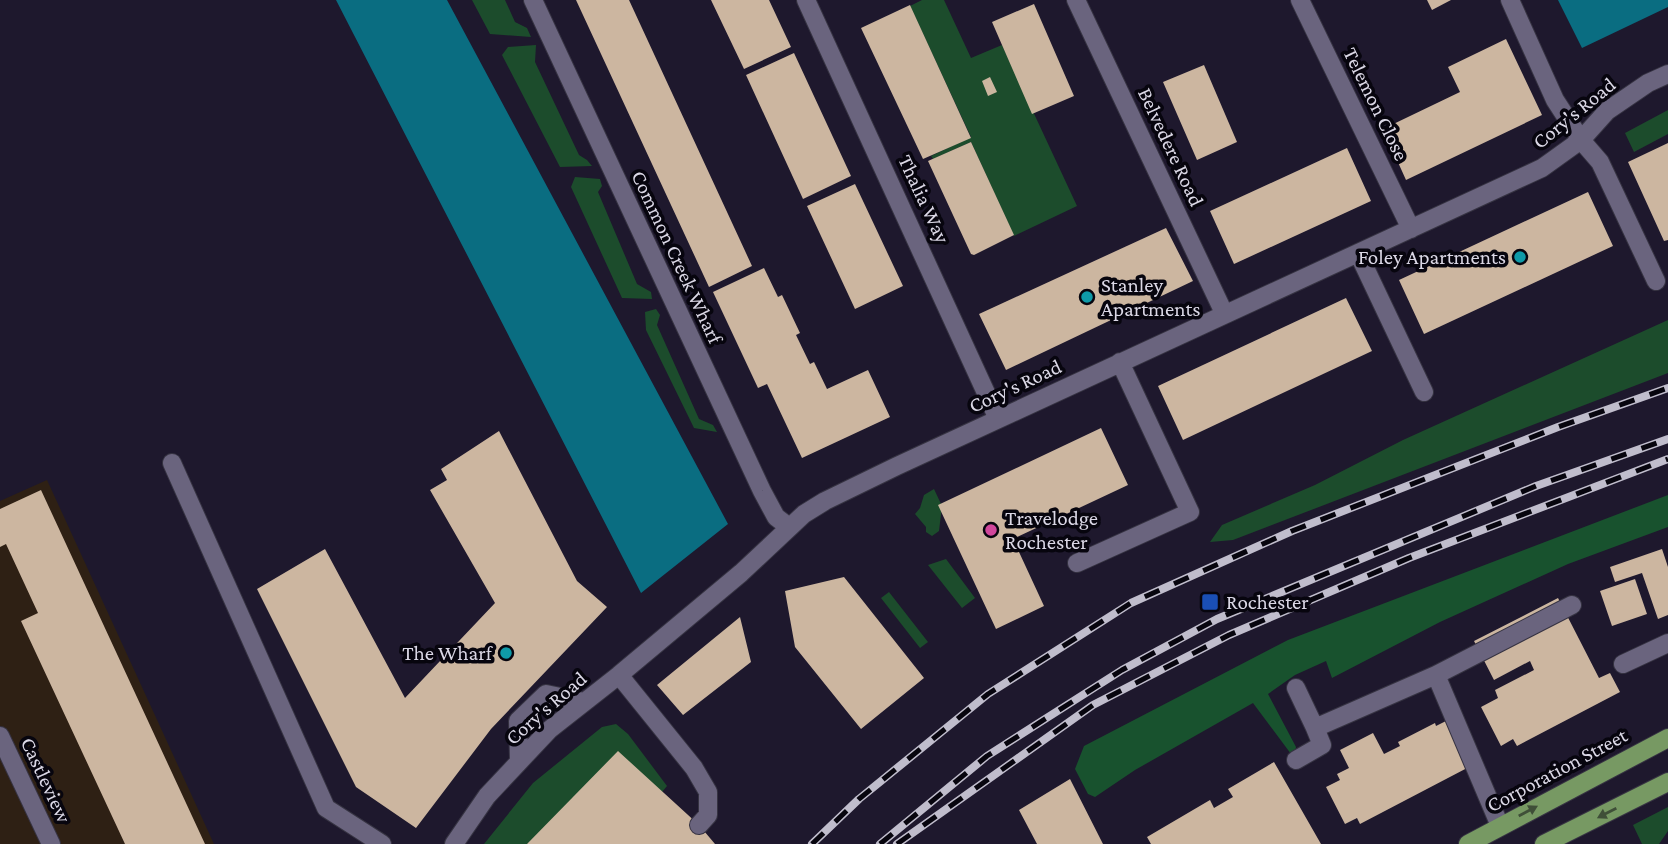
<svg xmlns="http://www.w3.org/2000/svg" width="1668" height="844" font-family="'Crimson Pro',serif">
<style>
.industrial{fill:#2e2014}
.green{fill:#1c4c2c}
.forest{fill:#18522e}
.water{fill:#0a6d81}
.building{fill:#ccb6a0}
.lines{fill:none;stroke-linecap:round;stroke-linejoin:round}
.minor-casing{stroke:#363342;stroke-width:20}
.major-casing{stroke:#363342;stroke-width:20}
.minor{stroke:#6a647e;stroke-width:18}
.major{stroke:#779963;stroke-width:18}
.rail-casing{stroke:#c0bdcc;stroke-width:8}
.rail{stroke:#07050e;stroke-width:5;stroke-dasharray:16;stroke-linecap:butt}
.oneway{fill:#3f4f38}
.culture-dot{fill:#0f9aa8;stroke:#07050e;stroke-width:2.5}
.hotel-dot{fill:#d1479c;stroke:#07050e;stroke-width:2.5}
.transit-dot{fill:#1a4fb4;stroke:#07050e;stroke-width:2.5}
.labels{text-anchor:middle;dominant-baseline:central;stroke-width:7;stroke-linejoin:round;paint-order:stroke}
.street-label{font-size:21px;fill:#dbd8e6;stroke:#07050e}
.poi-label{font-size:21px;fill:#dbd8e6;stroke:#07050e;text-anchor:start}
</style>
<rect width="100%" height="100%" fill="#1e182d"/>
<path class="industrial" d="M47,480l167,364h-214v-343z"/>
<path class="green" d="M472,0h33l10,22 12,6 4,9 -41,-3z
M922,0h22l27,58 31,-13 75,161 -63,30 -43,-94 -38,17 -2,-3 40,-19 -61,-131z
M536,45l-1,17 44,93 8,5 5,6 -32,1 -58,-112 6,-8z
M1668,110v24l-34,18 -9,-19z
M575,177l25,2 2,7 -4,6 39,92 14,8 1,7 -30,-1 -51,-111z
M656,309l4,6 -3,10 42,94 14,6 4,7 -23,-4 -48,-98 -1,-18z
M1668,320v53l-435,167 -23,2 12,-17 93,-40 88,-45z
M934,489l8,17 -3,25 -7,5 -6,-4v-5l-11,-13 5,-6 4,-13z
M946,559l29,39 -13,10 -34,-43z
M889,592l39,50 -8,6 -39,-50z
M616,724l12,10 39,52 -5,6 -135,52h-43l49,-61 69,-56z
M1668,807v24l-9,13h-17l-9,-19z"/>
<path class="forest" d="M1668,495v32l-100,37 -128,58 -108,56 -6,-17 -31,14 -27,19 28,53 -2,11 -41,-55 -118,67 -40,27 -7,-3 -13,-25 9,-23 204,-106z"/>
<path class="water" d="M336,0h111l281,524 -87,69z
M1558,0h110v7l-86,41z"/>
<path class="building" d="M576,0h53l123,266 -43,21z
M711,0h58l22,47 -47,22z
M1427,0h24l-19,10z
M1034,4l40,92 -42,18 -40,-92z
M910,5l61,133 -48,21 -62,-131z
M1506,39l36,76 -136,65 -23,-51 77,-37 -12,-25z
M794,53l57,123 -48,23 -57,-124z
M1204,65l33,77 -40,18 -34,-78z
M990,77l7,15 -9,4 -6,-15z
M971,142l43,93 -40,20 -3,-1 -43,-93z
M1668,143v97l-4,1 -36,-79z
M1347,148l24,53 -137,63 -24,-53z
M855,184l48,102 -48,23 -48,-103z
M1588,192l25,54 -189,88 -25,-54z
M1166,228l27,53 -187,89 -27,-56z
M764,268l14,29 4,-2 18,38 -4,2 14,29 4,-2 13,27 41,-19 22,47 -88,41 -35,-74 -9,4 -45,-96z
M1346,298l26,53 -189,89 -25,-54z
M1101,428l27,57 -115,54 31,67 -48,23 -58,-124z
M499,431l78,150 30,26 -116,122 -75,99 -60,-41 -99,-198 68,-40 80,149 90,-95 -65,-113 17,-10 -6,-11z
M41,490l164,354h-80l-104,-223 17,-8 -32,-69 -6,3v-38z
M1662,549l6,18v48l-10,4 -16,-46 -27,9 -5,-15z
M844,577l80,101 -63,51 -66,-82 -10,-56z
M1635,579l12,35 -35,12 -12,-35z
M1558,598l41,80 11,-5 10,19 -103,54 -4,-7 -12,7 -20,-39 17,-9 -3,-8 39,-20 -4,-9 -36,19 -20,-39z
M740,617l11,45 -68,53 -26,-30z
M1452,718l17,49 -109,57 -3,-6 -12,6 -19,-37 14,-7 -3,-6 12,-6 -9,-18 33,-17 11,21 16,-8 -2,-4 37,-19 1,3z
M618,751l81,74 16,19h-188z
M1274,762l47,82h-170l-4,-7 63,-37 4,8 19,-11 -5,-8z
M1070,779l33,65h-66l-18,-34z"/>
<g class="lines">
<defs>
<path id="minor" d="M533,0l229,491 14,26 13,10
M806,0l192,419
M1076,0l148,313
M1300,0l111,229
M1510,0l45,100 26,40 19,22 56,119
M1358,253l66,139
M172,463l154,345 56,36
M1077,563l113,-51 -70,-150
M1623,664l45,-21
M619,675l75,93 14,24v23l-9,10
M1436,675l136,-70
M1296,688l19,40
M0,736l51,108
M1296,760l26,-15 -7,-17 121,-53 64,151
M519,761l-1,-40 28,-27 38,8
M454,844l33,-48 62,-66 70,-55 122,-102 63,-59 21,-13 72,-35 645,-298 39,-28 26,-29 41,-28 20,-9"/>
<path id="major" d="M1468,844l200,-106
M1544,844l124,-62"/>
</defs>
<use href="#minor" class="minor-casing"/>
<use href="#major" class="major-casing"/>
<use href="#minor" class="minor"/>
<use href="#major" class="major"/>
<defs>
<path id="rail" d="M812,844l47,-45 129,-105 143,-91 161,-72 266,-104 110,-39
M880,844l107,-88 135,-86 95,-51 319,-133 132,-47
M897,844l196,-139 136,-70 180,-77 259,-99"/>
</defs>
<use href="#rail" class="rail-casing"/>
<use href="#rail" class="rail"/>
</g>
<defs><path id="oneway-solid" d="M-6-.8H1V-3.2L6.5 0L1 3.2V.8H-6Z" transform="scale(1.75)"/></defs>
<g class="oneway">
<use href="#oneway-solid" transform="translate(1528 811) rotate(-28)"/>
<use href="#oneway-solid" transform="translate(1607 813) rotate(153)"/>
</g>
<g class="culture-dot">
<circle cx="1520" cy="257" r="7"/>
<circle cx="1087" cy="297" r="7"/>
<circle cx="506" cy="653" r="7"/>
</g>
<circle class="hotel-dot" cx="991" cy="530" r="7"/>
<rect class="transit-dot" x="1201" y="593" width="18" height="18" rx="3.5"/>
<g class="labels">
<g class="street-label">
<text transform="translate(1376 104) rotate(64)">Telemon Close</text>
<text transform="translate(1574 113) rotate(-39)">Cory's Road</text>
<text transform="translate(1171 147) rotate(65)">Belvedere Road</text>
<text transform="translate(924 199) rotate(65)">Thalia Way</text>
<text transform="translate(677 257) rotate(65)">Common Creek Wharf</text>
<text transform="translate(1015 386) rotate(-25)">Cory's Road</text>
<text transform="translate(546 708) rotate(-41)">Cory's Road</text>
<text transform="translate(1557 770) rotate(-28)">Corporation Street</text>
<text transform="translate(46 780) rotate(65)">Castleview</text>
</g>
<g class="poi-label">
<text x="1506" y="257" text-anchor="end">Foley Apartments</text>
<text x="1101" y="285">Stanley<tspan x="1101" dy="24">Apartments</tspan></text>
<text x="1005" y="518">Travelodge<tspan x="1005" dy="24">Rochester</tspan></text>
<text x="1226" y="602">Rochester</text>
<text x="492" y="653" text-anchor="end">The Wharf</text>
</g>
</g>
</svg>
